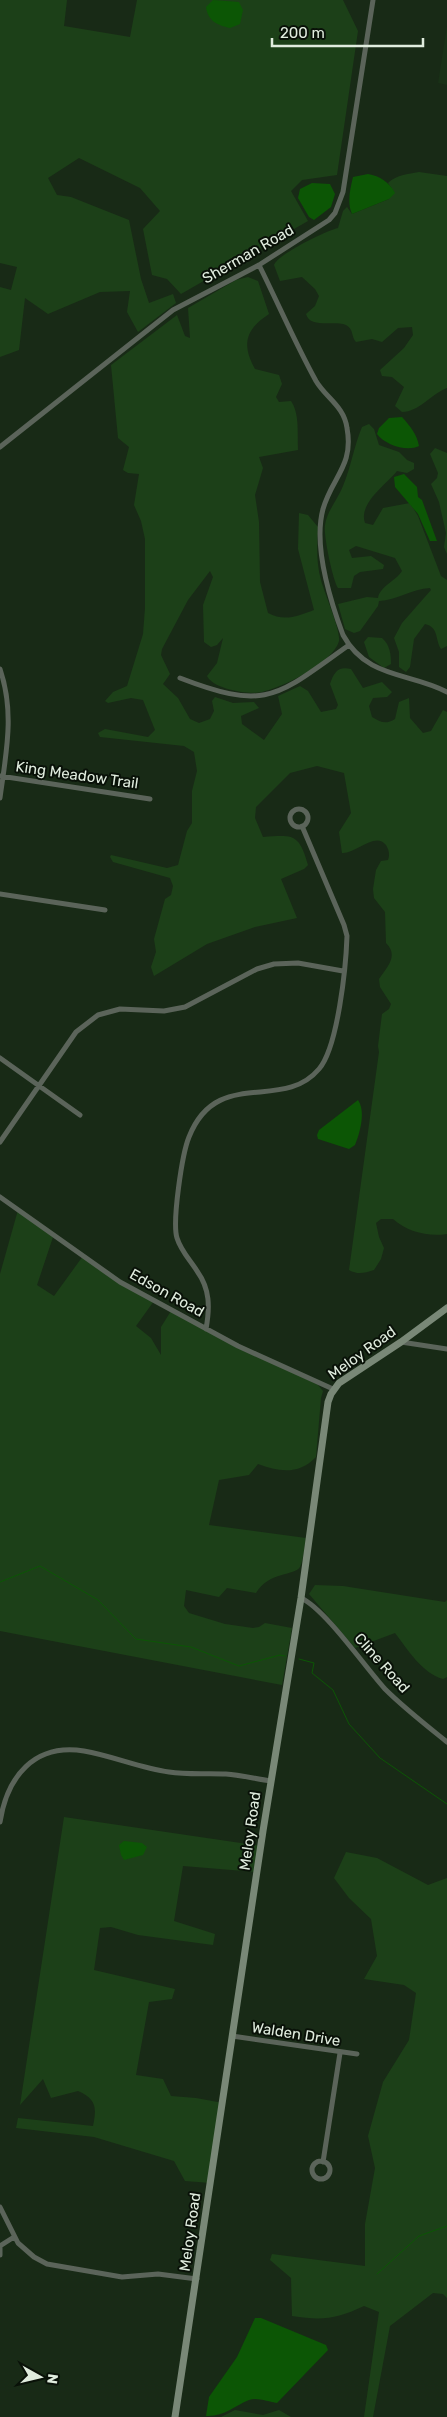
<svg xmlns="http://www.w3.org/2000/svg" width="447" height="2417" font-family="Rubik,sans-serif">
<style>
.built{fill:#193117}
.green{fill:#1c4018}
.water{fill:#0c5605}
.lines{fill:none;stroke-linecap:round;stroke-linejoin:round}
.stream{stroke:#0c5605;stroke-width:1}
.street{stroke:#5b645a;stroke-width:5}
.secondary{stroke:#798877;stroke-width:7}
.labels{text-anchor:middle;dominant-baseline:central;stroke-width:4;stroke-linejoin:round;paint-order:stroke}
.street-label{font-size:15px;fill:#e0ecde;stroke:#091108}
</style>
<rect width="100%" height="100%" fill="#182a16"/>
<path class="built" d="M447,26v59l-9,-2z"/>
<path class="green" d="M0,0h67l-3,26 66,11 7,-37h206l15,31 -21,144 -35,5 -11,11 17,30 -127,73 -14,-15 -15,-4 -9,-46 17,-18 -20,-23 -61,-30 -31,20 9,17 14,2 58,23 12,59 8,24 24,-9 3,9 -38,29 -11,-20 3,-21 -30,1 -52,22 -23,-16 -6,52 -19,7v-70l11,3 6,-23 -17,-4z
M419,172l28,4v212c-16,6 -28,24 -45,24l-7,-6 9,-19 -12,-10 -10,-1 -2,-6 24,-22 9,-13 -1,-8 -14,1 -16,14 -10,-3 -16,3c-5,-5 -2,-13 -10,-17 -12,-5 -36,4 -40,-11l9,-8 4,-10 -4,-7 -13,-12 -22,4 -6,-16c3,-10 51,-34 64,-37l5,-17 4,-4 5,7 37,-15 3,-10 -4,-6c8,-8 20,-9 31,-11z
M248,277l10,4 11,33c-23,15 -28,30 -14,55l24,6 3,9 -6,13 3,5 12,-1c9,13 6,33 7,49l-39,7 4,11 -8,27 4,27 1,60 8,31c16,9 30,3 46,-3l-16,-61 1,-36 9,2 10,12c-1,18 -2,35 3,53 3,12 20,51 18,61 -6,22 -56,46 -77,51 -13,3 -49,-3 -55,-16l10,-13 6,-25 -6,7 -6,2 -7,-5 -1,-37 10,-28 -3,-6 -22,29 -26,49 -1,6 9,19 -7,10 15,14 12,21 9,4 11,-4 4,-8 -2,-10 3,-4 18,6 21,-1 5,6 -18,8 1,8 22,16 18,-26 -4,-18 22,-10 8,5 13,21 15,-3 2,-4 -8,-21c4,-12 8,-18 21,-15l12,19 19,-6 10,10 -5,5 -14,1 -4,8 3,11c8,5 14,8 23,2l4,-17 10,-4 1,20 13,15 8,-2 12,-21 4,2v522c-19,3 -39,-2 -54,-15h-12l-5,4 3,14 5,11 -3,11 -7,11c-10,3 -16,5 -25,0l30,-218 -1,-6 4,-32 7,-5 2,-5 -11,-17 -1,-8c8,-12 20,-23 7,-36l-1,-31 -11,-14 -1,-9 3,-19 5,-9 7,-1c2,-5 1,-10 -2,-15 -11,-14 -30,9 -44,8l-3,-21 12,-19 -7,-40 -27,-7 -27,7 -34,34 -1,11 8,19c30,-2 36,-4 45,28l-4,4 -23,10 16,39 -42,9 -48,17 -53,32 -3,-9 5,-15 -2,-13 11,-40 6,-4 2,-9 -3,-8 -57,-16 -3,-5 1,-2 56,13 11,-3 9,-34 5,-8v-32l5,-20 -3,-19 -10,-6 -84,-9 -2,-4 7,-4 43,8 7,-7 -12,-30 -12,-2 -23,5 -3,-2 8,-9 14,-6 16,-52 2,-26v-69l-4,-18 -7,-16 5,-31 -11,-1 -5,-3 6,-23 -11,-9 -7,-73 66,-50 8,21 5,2 -2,-30 48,-28z
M369,424l5,5 5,16 20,7 8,8 7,3v6l-7,4 -10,-2c-10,13 -39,32 -32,52l8,2 10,-17 27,-5 8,13 23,60 6,4v66l-6,3c-6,-9 -2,-22 -16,-25l-11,15 -4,28 -4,5 -7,-5v-15l-5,-14 8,-15 29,-33 -1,-2c-18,1 -33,12 -51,13l-1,5 -18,25 -6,2 -9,-4 -7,-25 29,-7 11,1c2,-12 18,-17 24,-27l-7,-13 -39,-12 -7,4 3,8 19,-2 13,9 -1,4 -23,3 -6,4 -3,12h-13c-5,-7 -15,-54 -13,-63 2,-14 13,-26 18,-39 8,-19 11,-40 19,-59z
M435,448l12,5v101l-3,-7 2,-14 -7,-31 -8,-18 6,-6 1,-5 -8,-19z
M368,637l14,1c8,7 9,16 9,26l-7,4 -15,-11 -5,-15z
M18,1210l36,24 -17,51 17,11 29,-40 71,45 -18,25 15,12 10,17v-28l10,-16 147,74 5,6 -2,7 -5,59c-17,18 -37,15 -58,7l-9,11 -30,5 -10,45 97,13c-2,9 -2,20 -6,29 -5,9 -31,4 -44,26l-29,-5 -8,9 -33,-7 -2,16 5,7 36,11 28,4 6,-1 6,-4 27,5 -10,57 -282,-54v-357z
M315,1585l28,1 102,16 2,-2v77l-4,2c-21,-6 -35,-29 -48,-46l-40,15 -46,-54z
M64,1817l197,29 -4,26 -74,-6 -9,55 41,13 -2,11 -75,-10 -27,-8 -11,1 -6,42 81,19 -3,10 -23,3 -13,73 27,4 8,17 25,2 27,5 -12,80 -26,-2 -11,-20 -80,-24 -78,-9 2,-10 75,8c4,-19 3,-27 -15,-35l-27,7 -8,-19 -23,26z
M346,1852l31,6 51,27 19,-7v420l-4,-4 -10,-1 -43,33 -17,91h-9l15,-105 -15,-6c-28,13 -41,15 -72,10l-1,-38 -21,-18 2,-6 93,12v-42l10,-56 -7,-32 15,-54 26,-42 7,-47 -12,-8 -40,-6 13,-23 -6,-37 -22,-21 -15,-20z
M235,2410l28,5 16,-5 12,7h-70z"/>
<path class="water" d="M213,0l26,2 4,8 -3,14 -10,4c-13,-3 -22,-7 -24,-21z
M368,174c12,2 21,8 27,19l-6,6 -37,15c-5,-11 -2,-25 1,-37z
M312,183l18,1 5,10 -4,13 -17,13 -5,-3 -11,-19 2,-9z
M402,417c8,9 15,17 17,29 -12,6 -34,-1 -42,-12l2,-6 10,-10z
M404,474l13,13 1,10 4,3 15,41h-7l-12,-27 -23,-27 -1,-10z
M358,1100c8,11 2,33 -3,45l-6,4 -31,-10 -1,-4 2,-5z
M124,1841l18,2 5,4 -4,8 -19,5 -3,-5 -2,-10z
M255,2318h6l65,27 2,5 -51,53c-8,-1 -20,-6 -28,-3 -15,6 -25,17 -43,16l3,-19 28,-40z"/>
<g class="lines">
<path class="stream" d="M0,1582l40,-16 58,34 38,39 55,8 48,19 41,-11 5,1
M299,1659l15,4 -2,10 21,17 16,34 31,34 67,46
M377,2274l42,-38 28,-10"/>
<path class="street" d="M259,265c19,38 37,80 57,116 10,17 28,25 31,47 7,38 -15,49 -24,81 -10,37 7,91 20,126 24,44 66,37 104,57
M0,447l173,-137 86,-45 70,-45 6,-7 8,-21 30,-192
M0,669c15,44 6,84 0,129
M180,678c88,34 97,18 169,-33
M0,776l150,23
M290 818a9 9 0 1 1 18 0a9 9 0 1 1-18 0Z
M0,894l105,16
M0,1058l80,57
M0,1142l76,-110 22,-17 22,-6 44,2 21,-4 72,-38 17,-5 24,-1 45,8
M0,1197l120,85 118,64 95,43
M206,1329c4,-22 4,-40 -9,-58 -7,-11 -16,-20 -20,-33 -5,-16 5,-84 12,-101 28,-71 93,-24 130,-68 19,-22 27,-103 28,-133l-3,-11 -42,-99
M401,1342l46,7
M301,1598c24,11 64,69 84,91 19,19 41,36 62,53
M0,1822c7,-45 34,-79 84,-71 29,5 56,17 85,21 19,3 38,1 57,2 15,1 30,5 45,7
M232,2036l125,18
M312 2170a9 9 0 1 1 18 0a9 9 0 1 1-18 0Z
M323,2162l17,-109
M0,2207l18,36 16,14 13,7 75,13 36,-3 39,5
M0,2246l14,-9
M0,2247v8"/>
<path class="secondary" d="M175,2417l88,-586 38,-233 27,-196 3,-8 8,-11 62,-41 46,-34"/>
</g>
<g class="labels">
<g class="street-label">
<text transform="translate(248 254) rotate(-30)">Sherman Road</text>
<text transform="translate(77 775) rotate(8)">King Meadow Trail</text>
<text transform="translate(167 1293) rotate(29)">Edson Road</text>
<text transform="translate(362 1353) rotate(-36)">Meloy Road</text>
<text transform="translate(382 1663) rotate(48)">Cline Road</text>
<text transform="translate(250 1831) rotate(-82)">Meloy Road</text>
<text transform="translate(296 2034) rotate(9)">Walden Drive</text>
<text transform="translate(190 2232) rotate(-82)">Meloy Road</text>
</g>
</g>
<g transform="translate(40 2377) rotate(98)" stroke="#091108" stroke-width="4" paint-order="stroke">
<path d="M0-4L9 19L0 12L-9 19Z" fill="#e0ecde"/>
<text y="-8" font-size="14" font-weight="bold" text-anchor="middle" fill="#e0ecde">N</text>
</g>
<path d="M272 38v8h151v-8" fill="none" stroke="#e0ecde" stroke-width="2.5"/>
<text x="280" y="38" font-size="15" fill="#e0ecde" stroke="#091108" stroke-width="4" paint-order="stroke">200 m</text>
</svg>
